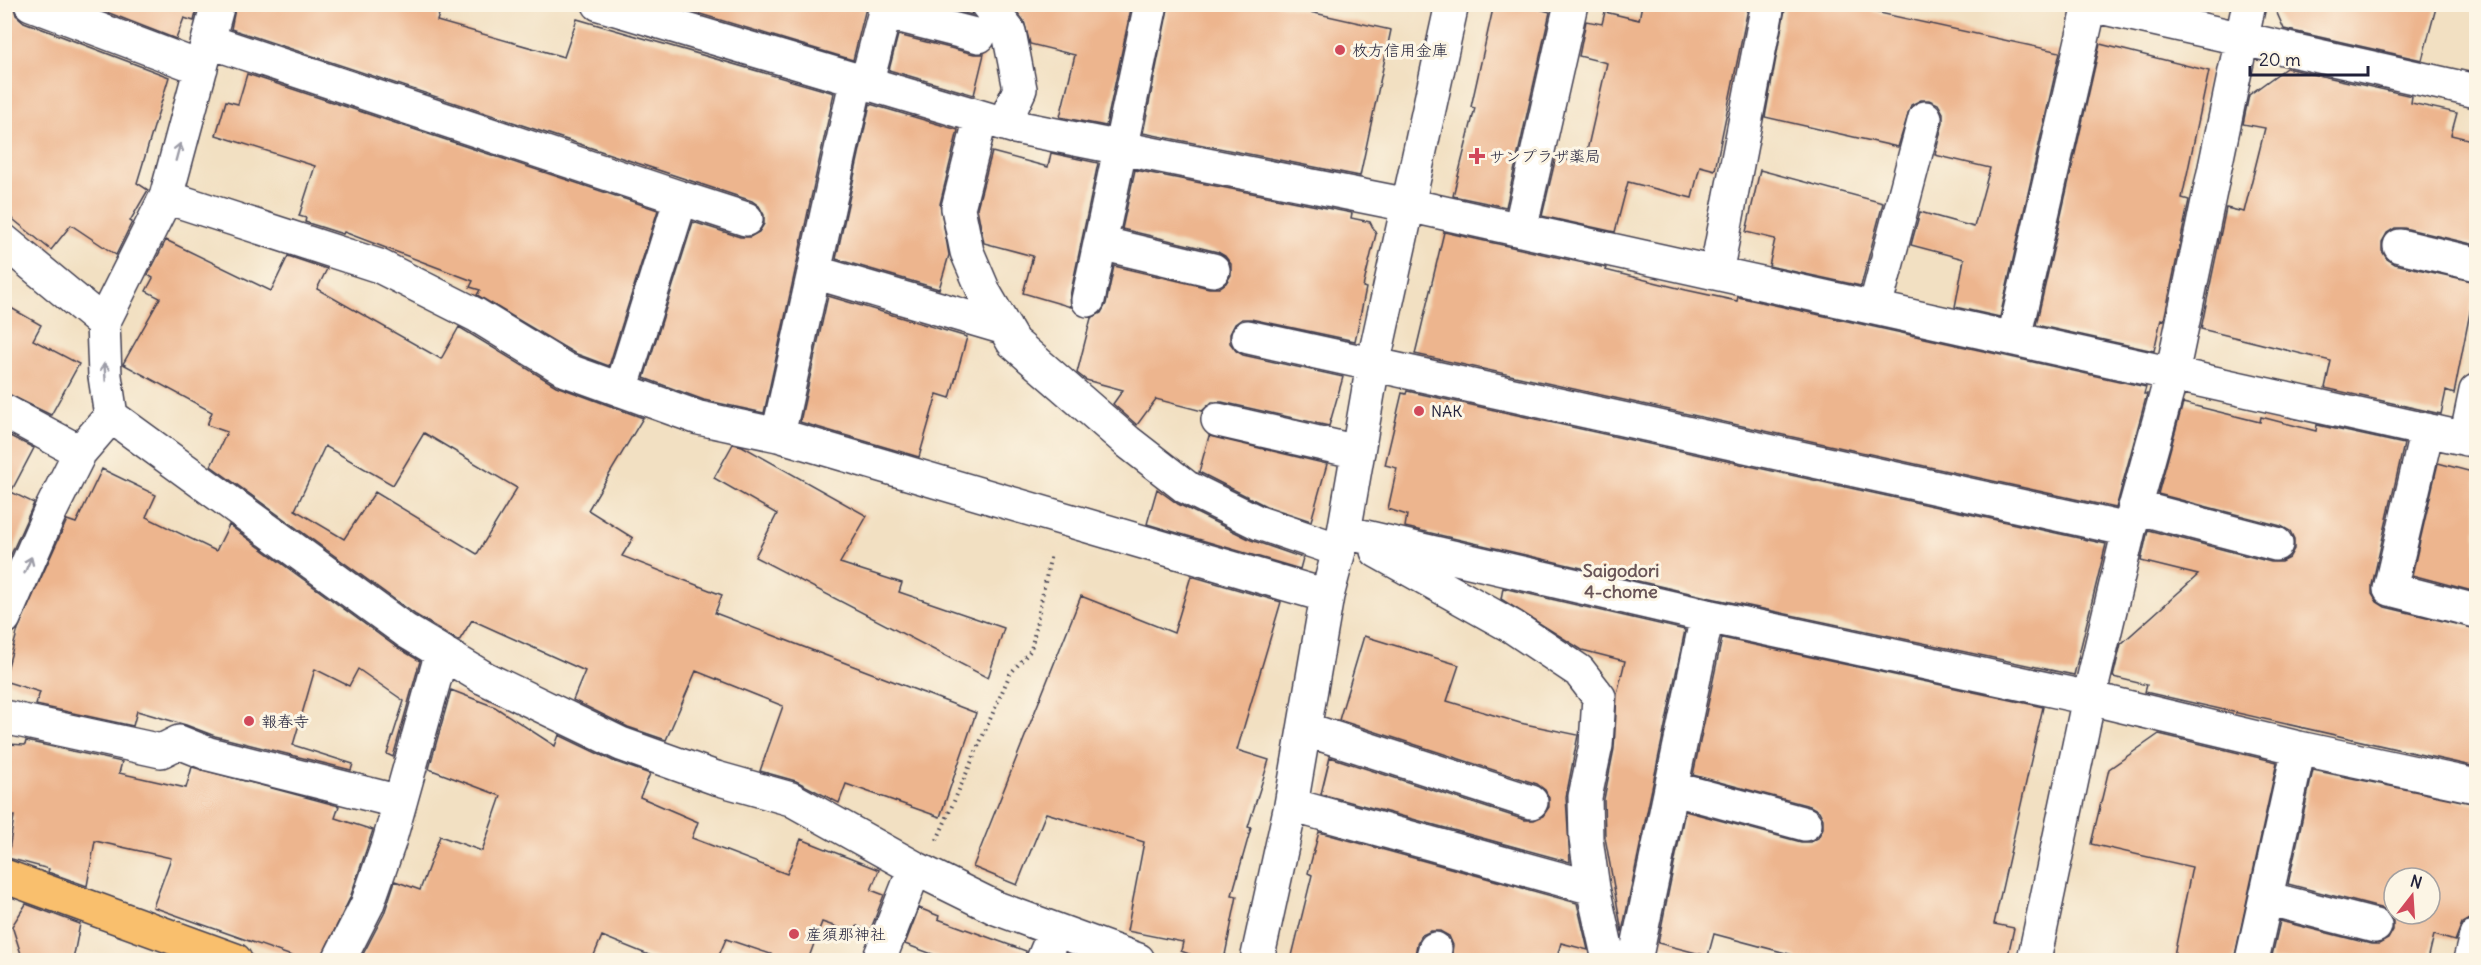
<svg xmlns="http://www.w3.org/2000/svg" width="2481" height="965" font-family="Delius,'Klee One',sans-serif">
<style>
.building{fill:#edb58e;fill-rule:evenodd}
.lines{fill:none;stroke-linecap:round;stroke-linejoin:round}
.minor-casing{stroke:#413e4f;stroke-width:36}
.major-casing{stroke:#413e4f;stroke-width:36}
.path{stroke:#413e4f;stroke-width:4;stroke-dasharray:1.5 4.5;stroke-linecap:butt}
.minor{stroke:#fff;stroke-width:33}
.major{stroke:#f9bf6d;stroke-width:33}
.oneway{stroke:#9c9ca7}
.poi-dot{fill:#d1495b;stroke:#fcf5e5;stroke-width:2}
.labels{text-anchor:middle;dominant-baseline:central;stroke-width:6;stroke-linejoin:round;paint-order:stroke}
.poi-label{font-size:16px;fill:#22223b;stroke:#fcf5e5;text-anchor:start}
.neighbourhood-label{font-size:18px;font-weight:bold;fill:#695558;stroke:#fcf5e5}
</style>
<rect width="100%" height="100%" fill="#fcf5e5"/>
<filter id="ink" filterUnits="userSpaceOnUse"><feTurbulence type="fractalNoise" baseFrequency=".0167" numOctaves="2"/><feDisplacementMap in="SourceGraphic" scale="12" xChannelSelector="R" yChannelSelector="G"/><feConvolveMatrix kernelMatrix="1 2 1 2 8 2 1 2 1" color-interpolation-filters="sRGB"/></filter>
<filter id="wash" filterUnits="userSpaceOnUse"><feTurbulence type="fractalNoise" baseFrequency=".008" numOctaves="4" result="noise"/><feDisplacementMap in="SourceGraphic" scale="24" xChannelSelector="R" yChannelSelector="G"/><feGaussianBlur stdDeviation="1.35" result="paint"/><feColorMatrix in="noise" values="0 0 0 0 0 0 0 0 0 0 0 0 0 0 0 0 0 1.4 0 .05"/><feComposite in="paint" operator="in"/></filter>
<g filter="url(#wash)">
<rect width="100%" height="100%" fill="#f2e0c2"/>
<g id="blocks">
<path class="building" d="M4,4h9l3,11 8,7 145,55 -32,106 11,7 -18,31 2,1 -16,33 -45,-30 -20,25 -47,-38z
M86,4h112l-4,17 -10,-3 -8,21z
M236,4h206l-5,17 127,36 13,-38 257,74 -70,320 -60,-13 -60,-22 49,-156 47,15h10l9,-5 5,-8v-9l-5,-9 -7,-5 -521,-172z
M667,4h200l-14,56z
M931,4h38l3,11z
M1011,4h121l-26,122 -46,-9 15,-62 -45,-11 -6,-23z
M1169,4h105l117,26 -31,146 -217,-43z
M1494,4h28l28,8 -44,195 -53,-11 22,-88 -4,-1z
M1642,4h107l-34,166 -15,-4 -8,32 -64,-16 -13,50 -73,-16 14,-59 28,7 23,-101 -28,-7 7,-35 16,3 3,-12 34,8z
M1786,4h76l-1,5 199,43 -60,265 -45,-10 9,-48 -53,-14 9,-33 54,15 16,-59 -55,-13 8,-33v-9l-5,-9 -9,-4h-8l-10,5 -13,42 -133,-30z
M2273,4h164l-15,56 -138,-31z
M898,35l76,19h10l-10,41 -85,-25z
M2100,44l109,27 -27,127 7,2 -25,120 -3,-1 -7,32 -118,-26z
M2286,68l126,28 -1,7 46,10 -6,22 25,6v104l-72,-17h-9l-8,5 -5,9v9l5,8 8,5 81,18 -22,112 -8,-3 -5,23 -116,-26 6,-27 -130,-32 25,-121 18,4 21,-84 -22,-4 6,-29z
M247,74l411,136 -49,156 -35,-13 -97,-58 3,-5 -10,-3 3,-6 -129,-49 -1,2 -38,-12 1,-4 -7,-2 16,-50 -99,-31 10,-34 12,3z
M870,104l88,26 -18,74 9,51 -10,34 -103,-30z
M992,152l56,15 3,-14 47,10 -28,133 1,11 -48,-14 10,-37 -49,-13 -7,-35z
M1135,170l217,43 -1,5 19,4 6,12 -13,53 3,1 -11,53 -104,-22h-9l-7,5 -5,10v9l6,8 7,4 100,22 -14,49 -107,-24h-10l-10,9 -46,-12 -19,26 -24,-21 10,-14 -37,-10 -9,-7 14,-55 10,-5 5,-9 8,-38 95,22h10l7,-5 5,-8v-11l-6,-8 -7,-4 -96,-23z
M1760,170l123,33 -22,83 -92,-20 6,-27 -29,-7z
M1444,232l162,36 -1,2 81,20 51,11 1,-4 408,90 -2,7h3l-31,114 -701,-154z
M166,240l105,51 17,-35 39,13 -10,20 124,70 18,-32 97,59 87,32 -55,92 45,28 -11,18 100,39 -7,18 261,100 -36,104 -94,-33 -7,19 -43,-22 -36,-10 23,-65 -87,-35 -30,69 -38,-13 -55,-27 12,-29 -113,-51 -13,21 -43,-26 -205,-149 16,-34 -20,-7 5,-13 -89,-48 37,-66 -14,-7 7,-13 -5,-3zM424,433l93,55 -40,66 -102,-62 -31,47 -49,-29 30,-64 68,39z
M828,296l139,41 -17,61 -13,-4 -18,63 -119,-35z
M4,304l37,21 -8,15 46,24 -28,51 -47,-23z
M1407,391l699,153 -32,131 -363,-77 -306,-71 2,-12 -19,-6 9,-41 -12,-3 17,-72 4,1z
M2183,403l77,19 1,-5 55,14 1,-6 87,19 -32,141v9l5,8 8,5 91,22v138l-331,-75 2,-7 -34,-8 8,-33 77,-69 -57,-14 7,-31 123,32h10l8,-4 5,-9v-10l-4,-8 -9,-5 -123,-32z
M4,433l30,15 -23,44 23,11 -30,67z
M1209,436l118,28 -16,57 -45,-15 -67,-34z
M733,444l9,2 125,70 -27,47 62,20 -3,9 105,36 -16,50 -233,-121 22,-43 -63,-36z
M2438,463l38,10v119l-64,-17z
M102,469l54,26 -10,22 70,34 13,-26 166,121 25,15 -27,96 -6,-3 17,-53 -46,-32 -9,17 -34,-17 -22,76 60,19 -2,6 -136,-34 -29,-11 -49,-14 -4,15 -97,-21 4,-13 -36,-11 14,-52 49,-109 9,3z
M1157,489l21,15 73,36 52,18 -3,11 -153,-45z
M1191,576l90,26 -44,148 32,10 -21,67 3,1 -19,67 5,1 -13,64h-19l-24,-9 2,-9 -56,-11 17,-89 -98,-29 -29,72 -44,-18 108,-271 93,37z
M1503,588l182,42 -63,302 -17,-95 -1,-38 10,-50 3,-55 8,-33 -43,-11 -81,-51z
M1364,636l95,29 -12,36 73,22 58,12 -12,62 4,65 -249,-68 9,-37 195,63h9l9,-4 6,-9v-9l-4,-8 -8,-6 -198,-64z
M1722,638l321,69 -49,217 20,4 -7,32h-211l1,-4 -83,-22 -6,22 -50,-13 27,-132 116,31h9l8,-4 5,-10v-9l-4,-8 -9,-5 -117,-31z
M451,690l44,17 60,39 4,-11 54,26 37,13 -10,23 58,25 -6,16 95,36 14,-35 78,31 -8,20 13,5 -14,36 -13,-5 -3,7 -32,-11 -14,38h-20l-62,-21 -9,21h-56l-59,-24 -10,24h-232l24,-46 11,-33 25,9 20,-54 42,15 19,-55 -72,-27z
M2159,734l118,28 -43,198h-61l19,-93 -101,-23 18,-75z
M26,741l96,21 -3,11 67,15 6,-21 147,39 -4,12 38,12 -23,68 -30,62h-17l-150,-53 18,-49 -76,-17 -8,45 -39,-14 1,-3 -41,-11 6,-42 -10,-1 4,-71 17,1z
M2313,770l163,34v92l-5,22 -9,5 -7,18 -21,-6 -6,25h-157l9,-39 91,23h8l9,-5 5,-9v-10l-5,-8 -8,-4 -92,-24zM2394,878h36v36h-36z
M1319,832l258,71 11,47 -27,-7 -5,17h-105l2,-15 -4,-9 -9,-5h-9l-9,4 -5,9 -3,16h-123l21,-85 -4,-2z
M26,904l54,20 -7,36h-50l-11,-34z
M919,908l20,8 -1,3 88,32 -1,9h-77l-43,-16z"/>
</g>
</g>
<g filter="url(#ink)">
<use href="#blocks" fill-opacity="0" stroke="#413e4f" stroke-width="1.5"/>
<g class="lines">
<defs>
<path id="minor" d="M31,4l170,64
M599,4l416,123 393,78 1068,236
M987,4l22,28 11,57 -16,35
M2086,4l390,87
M885,12l94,24
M208,41l473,157 -60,192
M866,85l21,-81
M981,117l-23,91 9,44 18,42 28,48 115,100 58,45 73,36 80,27
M166,197l213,69 97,49 90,55 133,48 79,17 549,161
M681,198l65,21
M1520,230l51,-226
M4,241l99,82
M1100,243l113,27
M2400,246l76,18
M814,272l191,56
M1716,273l52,-269
M1088,300l63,-296
M1875,308l50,-190
M1248,337l881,193
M2014,338l76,-333
M4,411l76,41
M111,416l295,215 78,47 137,66 95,34 75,21 124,69 81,40 142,52
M1218,420l140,32
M2427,430l-37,159 86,22
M778,435l78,-353
M2466,439l10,-48
M2135,507l141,37
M1344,532l363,84 382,82 210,50 177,38
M1377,551l136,76 66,44 20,26 -3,48 -11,52 1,42 7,49 16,72
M4,618l46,-106 30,-60 31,-36 -6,-40 -2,-53 63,-126 52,-193
M4,717l157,34 18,-9 30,12 191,48
M1305,729l226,73
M1671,788l134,36
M1291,805l302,83
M2266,898l109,28
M1636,956l71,-340
M339,960l28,-55 22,-63 53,-190
M879,960l36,-92
M1043,960l12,-29
M1257,960l34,-155 36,-209 17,-64 29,-167 79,-361
M1432,960l3,-11
M2034,960l55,-262 40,-168 43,-156 77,-370
M2252,960l47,-212
M2470,960l6,-24"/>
<path id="major" d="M4,876l231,84"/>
</defs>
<use href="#minor" class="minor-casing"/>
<use href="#major" class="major-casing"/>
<path class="path" d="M937,840l73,-166 21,-24 20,-96"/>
<use href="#minor" class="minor"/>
<use href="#major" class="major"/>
</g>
<defs><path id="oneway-shaft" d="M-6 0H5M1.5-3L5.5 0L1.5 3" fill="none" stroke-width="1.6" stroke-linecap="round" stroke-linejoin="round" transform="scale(1.5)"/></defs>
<g class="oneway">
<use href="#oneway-shaft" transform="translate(178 152) rotate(-75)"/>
<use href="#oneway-shaft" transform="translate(105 372) rotate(-94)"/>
<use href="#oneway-shaft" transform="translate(28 565) rotate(-67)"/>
</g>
</g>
<g class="poi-dot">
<circle cx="1340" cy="50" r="6"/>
<path d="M1474 147h6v6h6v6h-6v6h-6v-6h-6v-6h6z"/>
<circle cx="1419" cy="411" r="6"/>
<circle cx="249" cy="721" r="6"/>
<circle cx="794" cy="934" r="6"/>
</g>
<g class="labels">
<g class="poi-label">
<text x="1352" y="50">枚方信用金庫</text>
<text x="1489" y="156">サンプラザ薬局</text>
<text x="1431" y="411">NAK</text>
<text x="261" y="721">報春寺</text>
<text x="806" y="934">産須那神社</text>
</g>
<g class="neighbourhood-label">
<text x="1621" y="570">Saigodori<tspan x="1621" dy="21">4-chome</tspan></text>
</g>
</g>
<rect width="2481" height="965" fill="none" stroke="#fcf5e5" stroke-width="24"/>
<g transform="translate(2412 896) rotate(17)"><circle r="28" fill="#fcf5e5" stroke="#a5a1a1" stroke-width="1.5"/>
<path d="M0-4.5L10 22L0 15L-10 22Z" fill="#d1495b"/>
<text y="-9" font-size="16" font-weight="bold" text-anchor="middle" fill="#22223b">N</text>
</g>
<path d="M2250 66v9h118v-9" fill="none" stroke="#22223b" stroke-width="3"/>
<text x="2259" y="66" font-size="18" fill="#22223b" stroke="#fcf5e5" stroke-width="4.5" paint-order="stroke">20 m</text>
</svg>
